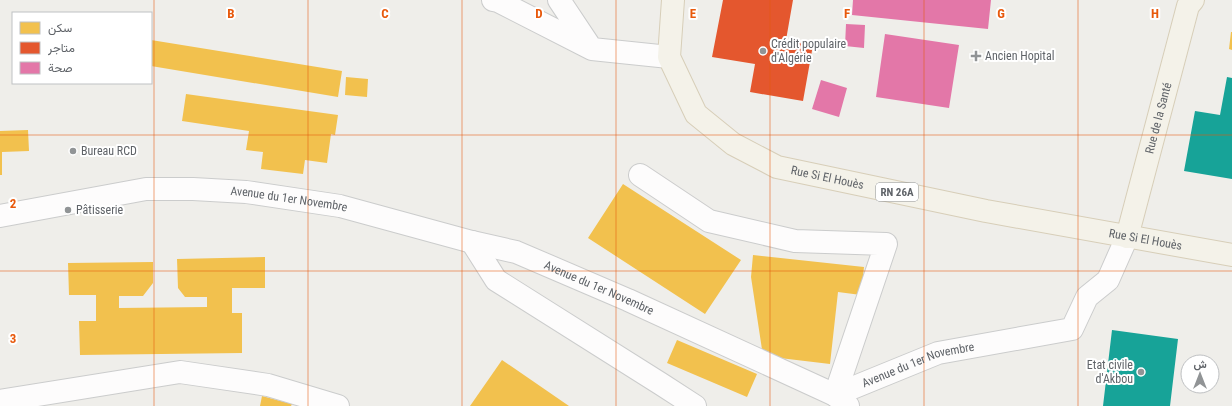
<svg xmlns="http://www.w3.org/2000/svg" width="1232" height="406" font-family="'Roboto Condensed',Vazirmatn,sans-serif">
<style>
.homes{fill:#f2c14e}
.shops{fill:#e4572e}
.health{fill:#e377a8}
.public{fill:#17a398}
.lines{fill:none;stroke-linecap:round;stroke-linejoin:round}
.minor-casing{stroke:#cbcccc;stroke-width:24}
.tertiary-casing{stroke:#cbcccc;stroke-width:24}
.primary-casing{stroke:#d7ceb8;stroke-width:24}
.minor{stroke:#fdfcfc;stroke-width:22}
.tertiary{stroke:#fdfcfc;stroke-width:22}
.primary{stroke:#f4f2e9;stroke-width:22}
.grid{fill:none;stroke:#e8590c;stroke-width:1;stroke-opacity:0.55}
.poi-dot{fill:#919496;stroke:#fff;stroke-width:1.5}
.labels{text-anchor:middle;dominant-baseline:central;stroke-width:4;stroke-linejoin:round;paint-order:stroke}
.shield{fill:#fff;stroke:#8f9295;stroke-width:1}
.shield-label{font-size:11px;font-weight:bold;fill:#5f6368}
.poi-label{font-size:12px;fill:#5f6368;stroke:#fff;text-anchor:start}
.street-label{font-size:12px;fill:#5f6368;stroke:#fff}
.grid-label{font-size:13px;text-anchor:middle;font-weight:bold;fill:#e8590c;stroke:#fff;stroke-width:4;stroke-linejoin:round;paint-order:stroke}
</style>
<rect width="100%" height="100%" fill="#efeeea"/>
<path class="homes" d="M1231,32h1v18l-3,-1z
M151,40l191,31 -4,26 -187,-31z
M346,77l22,2 -1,18 -22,-2z
M186,94l152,21 -3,20 -4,-1 -4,29 -22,-3 -2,14 -42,-5 2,-17 -17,-2 3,-19 -67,-10z
M28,130l1,21 -27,1v23h-2v-44z
M623,184l118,76 -36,54 -117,-76z
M753,255l111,12 -3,28 -23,-3 -8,72 -67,-8 -12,-79z
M265,257v31h-33v25h10v40l-162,2 -1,-34h17v-26h-27l-1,-32 85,-1v21l-10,13h-24v12l88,-1v-10h-22l-7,-9 -1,-29z
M677,340l80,34 -10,23 -80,-34z
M502,360l67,46h-99z
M262,396l30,8 -1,2h-31z"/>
<path class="shops" d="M723,0h70l-7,40 27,5 -10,56 -53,-9 5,-28 -43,-7z"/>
<path class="health" d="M853,0h138l-3,29 -136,-14z
M846,24l19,1 -1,23 -19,-2z
M885,34l74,11 -10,63 -73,-11z
M821,80l26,8 -8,29 -27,-8z"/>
<path class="public" d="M1227,77l5,1v101l-48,-8 11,-60 25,4z
M1112,330l66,9 -8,67h-67z"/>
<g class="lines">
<defs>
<path id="minor" d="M493,0l5,1 94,48 77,8
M559,0l32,48
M640,175l69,46 86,20 91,3 -51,151 13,11
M472,242l24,38 165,104 34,22
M0,401l180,-29 88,13 70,21"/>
<g id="tertiary">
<path id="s1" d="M0,216l146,-27h47l53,3 94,14 132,36 44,10 112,48 207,95 103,-42 134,-24 15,-32 21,-17 19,-43"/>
</g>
<g id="primary">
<path id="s2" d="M673,0l-4,57 27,57 37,30 44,23 209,44 246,44"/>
<path id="s3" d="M1127,237l61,-231 5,-6"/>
</g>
</defs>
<use href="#minor" class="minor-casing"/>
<use href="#tertiary" class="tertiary-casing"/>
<use href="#primary" class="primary-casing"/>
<use href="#minor" class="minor"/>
<use href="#tertiary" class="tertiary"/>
<use href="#primary" class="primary"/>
</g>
<path class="grid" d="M154,0v406M308,0v406M462,0v406M616,0v406M770,0v406M924,0v406M1078,0v406M0,135h1232M0,271h1232"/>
<g class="poi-dot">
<circle cx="763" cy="51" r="4"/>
<path d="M974 50h4v4h4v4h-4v4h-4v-4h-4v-4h4z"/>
<circle cx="73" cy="151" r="4"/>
<circle cx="68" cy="210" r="4"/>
<circle cx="1141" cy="372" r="4"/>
</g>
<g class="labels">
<rect class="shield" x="876" y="183" width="42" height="18" rx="3"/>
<g class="shield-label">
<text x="897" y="192">RN 26A</text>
</g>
<g class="poi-label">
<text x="771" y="44">Crédit populaire<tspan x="771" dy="14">d'Algérie</tspan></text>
<text x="985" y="56">Ancien Hopital</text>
<text x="81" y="151">Bureau RCD</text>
<text x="76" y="210">Pâtisserie</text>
<text x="1133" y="365" text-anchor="end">Etat civile<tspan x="1133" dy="14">d'Akbou</tspan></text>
</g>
<g class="street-label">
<text stroke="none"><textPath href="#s3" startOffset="123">Rue de la Santé</textPath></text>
<text stroke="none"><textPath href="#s2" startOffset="269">Rue Si El Houès</textPath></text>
<text stroke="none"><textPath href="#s1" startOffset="292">Avenue du 1er Novembre</textPath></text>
<text stroke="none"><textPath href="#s2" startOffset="593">Rue Si El Houès</textPath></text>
<text stroke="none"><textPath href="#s1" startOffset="616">Avenue du 1er Novembre</textPath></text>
<text stroke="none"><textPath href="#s1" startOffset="964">Avenue du 1er Novembre</textPath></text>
</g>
</g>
<g class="grid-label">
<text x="231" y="18">B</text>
<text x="385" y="18">C</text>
<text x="539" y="18">D</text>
<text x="693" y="18">E</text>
<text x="847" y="18">F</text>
<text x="1001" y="18">G</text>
<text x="1155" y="18">H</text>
<text x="13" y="208">2</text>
<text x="13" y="343">3</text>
</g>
<rect x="12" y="12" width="140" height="72" fill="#ffffff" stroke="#bfc1c3"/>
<rect x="20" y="22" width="20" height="12" fill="#f2c14e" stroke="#bfc1c3"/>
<text x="48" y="32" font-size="12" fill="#5f6368">سكن</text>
<rect x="20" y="42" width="20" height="12" fill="#e4572e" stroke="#bfc1c3"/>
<text x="48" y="52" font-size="12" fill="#5f6368">متاجر</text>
<rect x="20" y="62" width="20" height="12" fill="#e377a8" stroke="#bfc1c3"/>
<text x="48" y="72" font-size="12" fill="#5f6368">صحة</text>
<g transform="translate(1200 374)"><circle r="19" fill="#ffffff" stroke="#bfc1c3"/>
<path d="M0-3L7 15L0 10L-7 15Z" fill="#919496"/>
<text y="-6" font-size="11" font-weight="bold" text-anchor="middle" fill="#5f6368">ش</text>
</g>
</svg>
